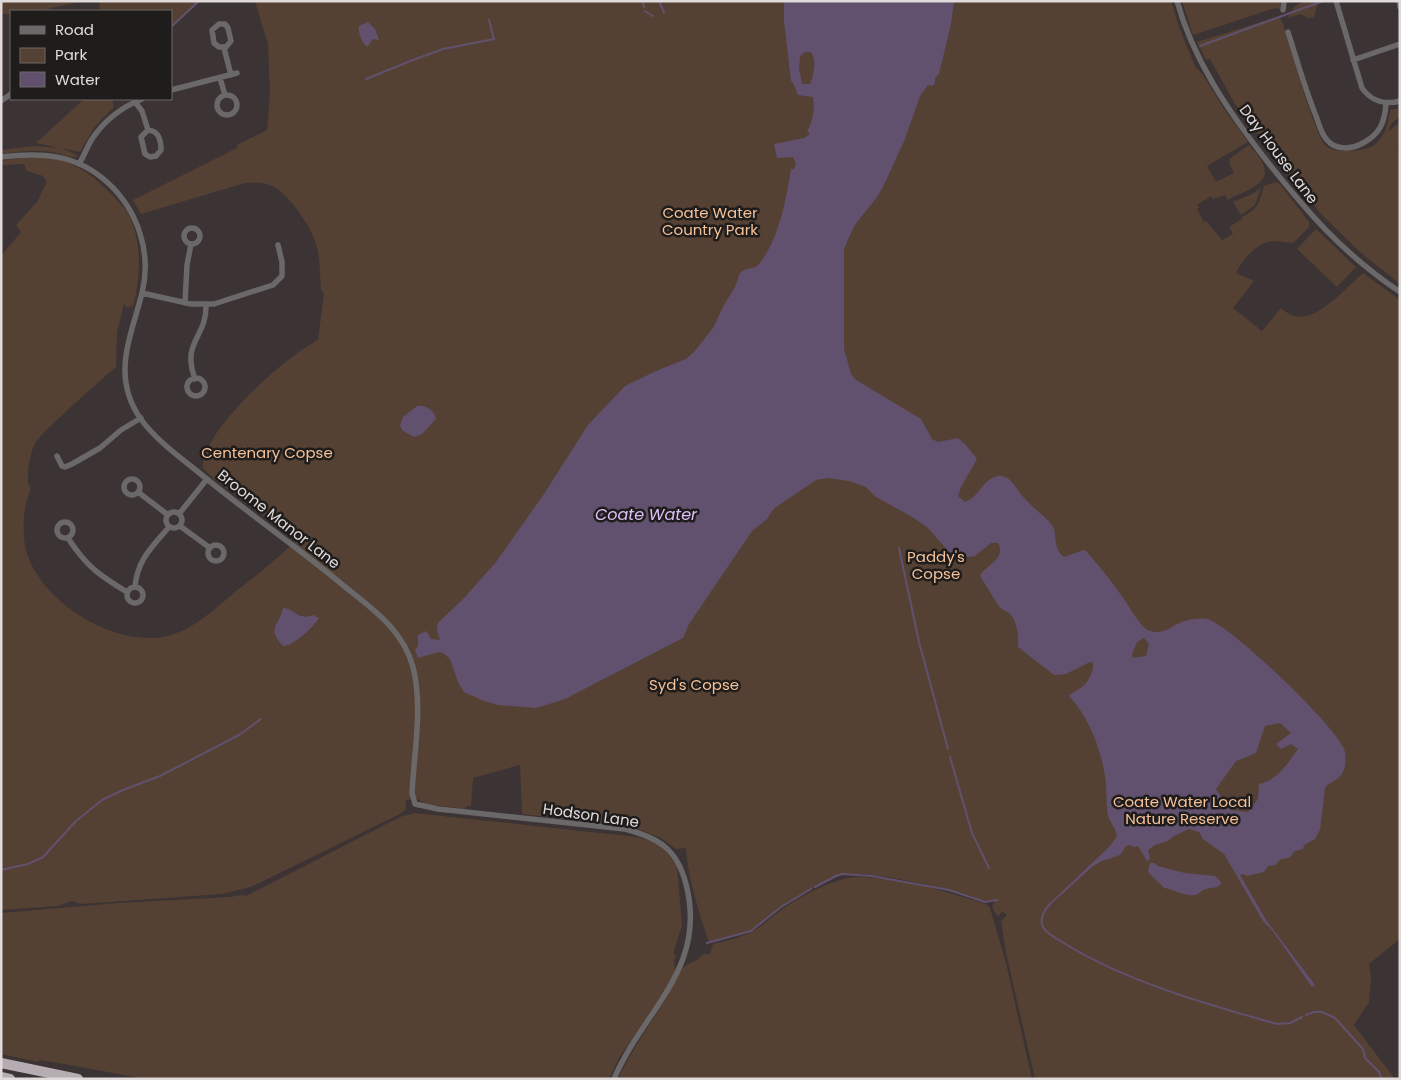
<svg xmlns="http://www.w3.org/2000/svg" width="1401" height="1080" font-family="Poppins,sans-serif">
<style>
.green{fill:#544133}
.water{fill:#61516f;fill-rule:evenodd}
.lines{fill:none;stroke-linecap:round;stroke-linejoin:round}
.stream{stroke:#61516f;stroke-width:2}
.minor{stroke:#6b686a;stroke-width:5.5}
.motorway{stroke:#b5adb2;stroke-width:10}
.labels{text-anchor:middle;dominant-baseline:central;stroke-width:5;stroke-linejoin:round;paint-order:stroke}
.street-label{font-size:15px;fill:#e0dadb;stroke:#1f1c1c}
.park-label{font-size:15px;fill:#f5c198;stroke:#1f1c1c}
.water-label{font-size:16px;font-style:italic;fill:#ddc0f6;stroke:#1f1c1c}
</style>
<rect width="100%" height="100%" fill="#3b3334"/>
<path class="green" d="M1,1h82l-44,10h-28v3h-10z
M99,1h99l-27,27v-17h-71z
M255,1h916l9,29 15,36 8,9 23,37 22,30 -41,24 9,16 18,-9 -5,-11 1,-1 -1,-2 20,-14c33,35 9,40 -22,55l-2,-5 -12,4 -2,-3 -14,9 2,2 -2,2 7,13 2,-1 16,19 11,-6 -4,-7 13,-8v-2c17,-9 17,-14 22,-31l12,-4 4,2 29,38v5l-16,16c-8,-1 -17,-3 -25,-1 -13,3 -27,20 -32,31l18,8 -21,27 29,23 19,-23c4,3 8,7 14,8 21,7 53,-30 68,-43l37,27v639l-31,25 2,14 -2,24 -15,23 41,54h-360l-29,-126 -5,-32 6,-6 -5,-4 -3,5 -4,-3 -3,-7 4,-6c-18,3 -32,-6 -49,-10 -28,-7 -84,-21 -111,-14l-44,24 -41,31 -42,11c-10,-30 -21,-62 -23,-94l-10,1 -15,-11 -28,-11 -111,-13 -2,-49 -47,13 -2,28h-5l-1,3 -38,-5 -10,-5 -11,1v9l-6,5 -149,73 -29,7 -141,10 -9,-3 -14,5 -57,4v-654l20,-24 -5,-7 21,-23 10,-20 -4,-6 -16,-5 -3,-7 -23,1v-4c18,-3 36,-5 54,-2 18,4 35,14 49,28 8,8 17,16 23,25 16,26 14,70 5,97l-1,-5 -1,3h-4l-2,-3 -7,28 -1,35c-20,17 -40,35 -59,53 -8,8 -18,16 -23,26 -4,7 -7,28 -6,37 1,4 3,2 2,7 -1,5 -3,9 -4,14 -3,14 -3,28 -1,42 11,53 86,100 138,91 28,-5 52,-28 73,-46 21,-16 42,-32 61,-52l-83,-60 -11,-11c-3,-36 84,-113 115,-128l6,-47 -3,-3c-1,-13 -1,-26 -3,-39 -4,-20 -27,-56 -46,-65 -9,-4 -17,-4 -27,-3l-104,31 -8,-14 104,-52v-3l30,-15 3,-36 -2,-52 -2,-4z
M1182,1h98l1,8 -6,-1 -82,27z
M1304,1h18l-5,5 -3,11 -5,1 -9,-4 -11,4 -1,-2 7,-10z
M1277,17l3,1 3,6c6,18 33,116 44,123 12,6 25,4 38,2 18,-4 23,-23 25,-39l10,-2v8l-9,8 -2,7 11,-9v22l-2,2 2,6v132l-39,-31 -40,-39 -86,-110 -25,-45 -4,1 -9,-18z
M84,99h28l2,8 -19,19 -15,26 -44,-9z
M35,146l26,2 18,8c-7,3 -15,-1 -22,-3 -19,-4 -37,-2 -56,1v-4z
M1261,188l-6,17 -14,10 -8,-13 19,-8z
M1316,229l40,38 -19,20 -40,-38z
M414,813l223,24 14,4 12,6 14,19 5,59 -9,29 3,1 -2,6 1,10 -7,15 -49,72 -10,21h-463l-93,-17 -14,-2 -1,2 -37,-8v-141l117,-10 112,-6 11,-2 5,1 154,-79z
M854,877c44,-1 90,14 132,27l4,4 16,55 26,116h-414c13,-28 31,-53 47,-79 6,-10 11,-23 17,-31 6,-8 14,-5 21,-15h7l3,-10c13,-3 27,-6 40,-13 10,-5 18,-14 28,-21 21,-14 47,-29 73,-33z"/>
<path class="water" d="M784,1h170l-3,23 -12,50 -4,4v4l-2,4 -5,-1 -8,11 -15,43 -21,46 -7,12 -23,29 -10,23v100l7,25 5,6 65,39 11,20 6,3 20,-4 7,6 12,15 -16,28 -3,9 7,6c14,-4 17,-23 33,-26 3,-1 7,1 11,3 6,6 11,15 17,21 8,9 19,16 26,25 6,9 0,23 12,32l20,-7 2,1c12,14 25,29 35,44 7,9 17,28 25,34 16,9 25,-4 39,-8 7,-2 15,-3 22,-2 21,4 135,112 138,133 1,10 1,21 -8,27 -5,4 -9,4 -12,9l-5,42 -5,9 -11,6 -1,4 -8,2 -6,7 -8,1 -6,6 -7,1 -4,6 -17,4 -4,-2 -3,1 26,45 49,65 -3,2 -40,-57 -9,-9 -39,-67 -21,-15 -4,-7 -10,-3 -15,7 -6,5 -13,4 -7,5 2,9 -3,2 -9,-15 -4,1 -4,-2 -4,1 -6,9 -18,6 -9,5 -42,38 -1,-1 60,-57 7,-10c-1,-8 -7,-13 -9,-21 -2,-10 -1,-21 -2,-31 -3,-30 -16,-66 -37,-88 4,-5 10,-6 14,-10 6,-5 11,-16 10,-23l-3,-1 -24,12 -12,1 -36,-28v-14l-4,-14 -5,-6 -9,-5 -20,-32c5,-11 27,-17 18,-33h-7l-16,13 -15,2 -4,-1 -6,-4 -22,-25 -14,-10 -38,-21 -10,-10 -17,-6 -21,-3 -12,2 -40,27 -4,4 -5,8 -15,12 -63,93 -6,14 -118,61 -29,9 -38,-3 -14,-4 -20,-9 -6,-10 -8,-23 -7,-6 -5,-1 -20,6 -3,-8 3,-4v-11l8,-4 5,8 9,1 -3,-10 1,-7 27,-26 31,-35 48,-68 44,-69 37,-39 31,-15 30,-12 8,-7 19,-24 11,-23 11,-18 5,-14 4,-3 12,-3c22,-22 30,-67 35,-98h3l2,-6 -3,-6 -16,1 -3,-14 30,-6 5,-3v-3h-2c6,-12 8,-22 6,-35l-15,-2 -4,-10 -3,-4 -7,-60zM805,52h6c6,9 3,22 -1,32h-8l-3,-15 1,-13zM1144,638l5,6 -3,12 -13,2 -1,-4 5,-12zM1280,723l11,10 -15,11 5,5 10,-5 7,5c-11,15 -20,31 -39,35l-1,15 -10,13 -17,-2 -15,-21 20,-28 20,-8 9,-27z
M368,22l7,7 4,11 -6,-1 -5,7h-2c-5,-6 -8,-13 -7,-20z
M417,406c9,-1 17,4 19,13l-14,15 -8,3 -11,-6 -3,-5 3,-9z
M283,608c12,1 16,13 30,7l6,3c-6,9 -25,28 -36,28 -17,-18 -4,-20 0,-38z
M1150,863h4l4,3 27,7 30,3 6,6v2c-5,5 -9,3 -15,5 -5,1 -6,5 -11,6 -10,2 -21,-6 -31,-7 -5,-7 -12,-10 -16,-17z"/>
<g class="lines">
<path class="stream" d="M642,1l2,6
M659,1l5,12
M645,11l8,5
M171,27l28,-26
M1200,46l123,-45
M366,79l47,-19 30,-11 51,-10 -5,-19
M899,548l20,94 29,107
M950,757l22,76 17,35
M1,870l27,-6 15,-7 33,-36 26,-21 21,-10 37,-14 79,-41 22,-16
M815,887l21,-11 6,-2 30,2 77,14 36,12 12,-2
M1051,903c-6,5 -12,16 -8,24 4,7 14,12 21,16 60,38 145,62 213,81l13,-1 12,-6
M707,943l44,-12 30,-24 30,-18
M1306,1015l8,-3h8l13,6 28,31 2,9 14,14 3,7"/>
<path class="minor" d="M1177,1c16,58 50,108 86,155 42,54 79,97 137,136
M1336,1l26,87c9,13 23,17 38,13
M1399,1l1,6
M1283,10l1,-8
M219,24h6l3,4 3,13 -5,6h-7l-5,-4 -2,-13z
M1288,32c9,28 17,57 28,84 3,8 5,18 11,24 9,11 25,9 36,3 17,-9 22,-21 23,-40
M224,48l7,27
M1353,60l47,-16
M220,78l5,17
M171,90l66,-17
M217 105a10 10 0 1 1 20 0a10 10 0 1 1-20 0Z
M1,101l10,-7
M135,102l7,9 6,19
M148,130c11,1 13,10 13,20l-5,6 -6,1 -5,-3 -4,-17z
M1,157c40,-5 75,-3 106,25 31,28 45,71 35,111 -11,44 -31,82 -2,125 15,21 37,37 57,53 48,40 99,75 147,115 29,23 59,44 69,81 10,39 1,86 -1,126l3,11 23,5 187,20c34,9 52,20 61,55 22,85 -43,126 -72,195
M79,164c5,-8 8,-17 13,-25 12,-18 30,-32 50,-40
M184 236a8 8 0 1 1 16 0a8 8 0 1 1-16 0Z
M142,293l49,11h23l59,-19 9,-9v-14l-4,-17
M185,303l2,-38 4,-21
M187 387a9 9 0 1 1 18 0a9 9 0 1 1-18 0Z
M195,379c-14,-38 12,-41 11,-74
M57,456l5,10 3,1 7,-3 28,-16 21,-18 20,-12
M124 487a8 8 0 1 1 16 0a8 8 0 1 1-16 0Z
M138,492l30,23
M166 520a8 8 0 1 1 16 0a8 8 0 1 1-16 0Z
M179,514l28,-35
M57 530a8 8 0 1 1 16 0a8 8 0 1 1-16 0Z
M180,526l30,22
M68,538c18,28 31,37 59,54
M208 553a8 8 0 1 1 16 0a8 8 0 1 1-16 0Z
M127 595a8 8 0 1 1 16 0a8 8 0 1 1-16 0Z
M135,587c2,-27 17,-40 34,-60"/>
<path class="motorway" d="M1,1063l77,16
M1,1077l9,2"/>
</g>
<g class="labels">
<g class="street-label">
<text transform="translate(1279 154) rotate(53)">Day House Lane</text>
<text transform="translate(279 519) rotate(38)">Broome Manor Lane</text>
<text transform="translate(591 815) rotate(8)">Hodson Lane</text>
</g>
<g class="park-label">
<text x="710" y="212">Coate Water<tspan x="710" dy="17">Country Park</tspan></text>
<text x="267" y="452">Centenary Copse</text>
<text x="936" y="556">Paddy's<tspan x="936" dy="17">Copse</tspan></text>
<text x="694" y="684">Syd's Copse</text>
<text x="1182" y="801">Coate Water Local<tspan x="1182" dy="17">Nature Reserve</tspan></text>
</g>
<g class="water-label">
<text x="646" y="514">Coate Water</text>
</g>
</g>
<rect width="1401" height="1080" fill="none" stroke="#e0dadb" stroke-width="5"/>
<rect x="10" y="10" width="162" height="90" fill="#1f1c1c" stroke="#6c6868"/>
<rect x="20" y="26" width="25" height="8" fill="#6b686a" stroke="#6c6868"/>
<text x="55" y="35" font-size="15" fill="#e0dadb">Road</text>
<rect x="20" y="48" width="25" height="15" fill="#544133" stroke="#6c6868"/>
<text x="55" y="60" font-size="15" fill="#e0dadb">Park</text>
<rect x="20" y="72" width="25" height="15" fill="#61516f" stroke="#6c6868"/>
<text x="55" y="85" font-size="15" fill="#e0dadb">Water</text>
</svg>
